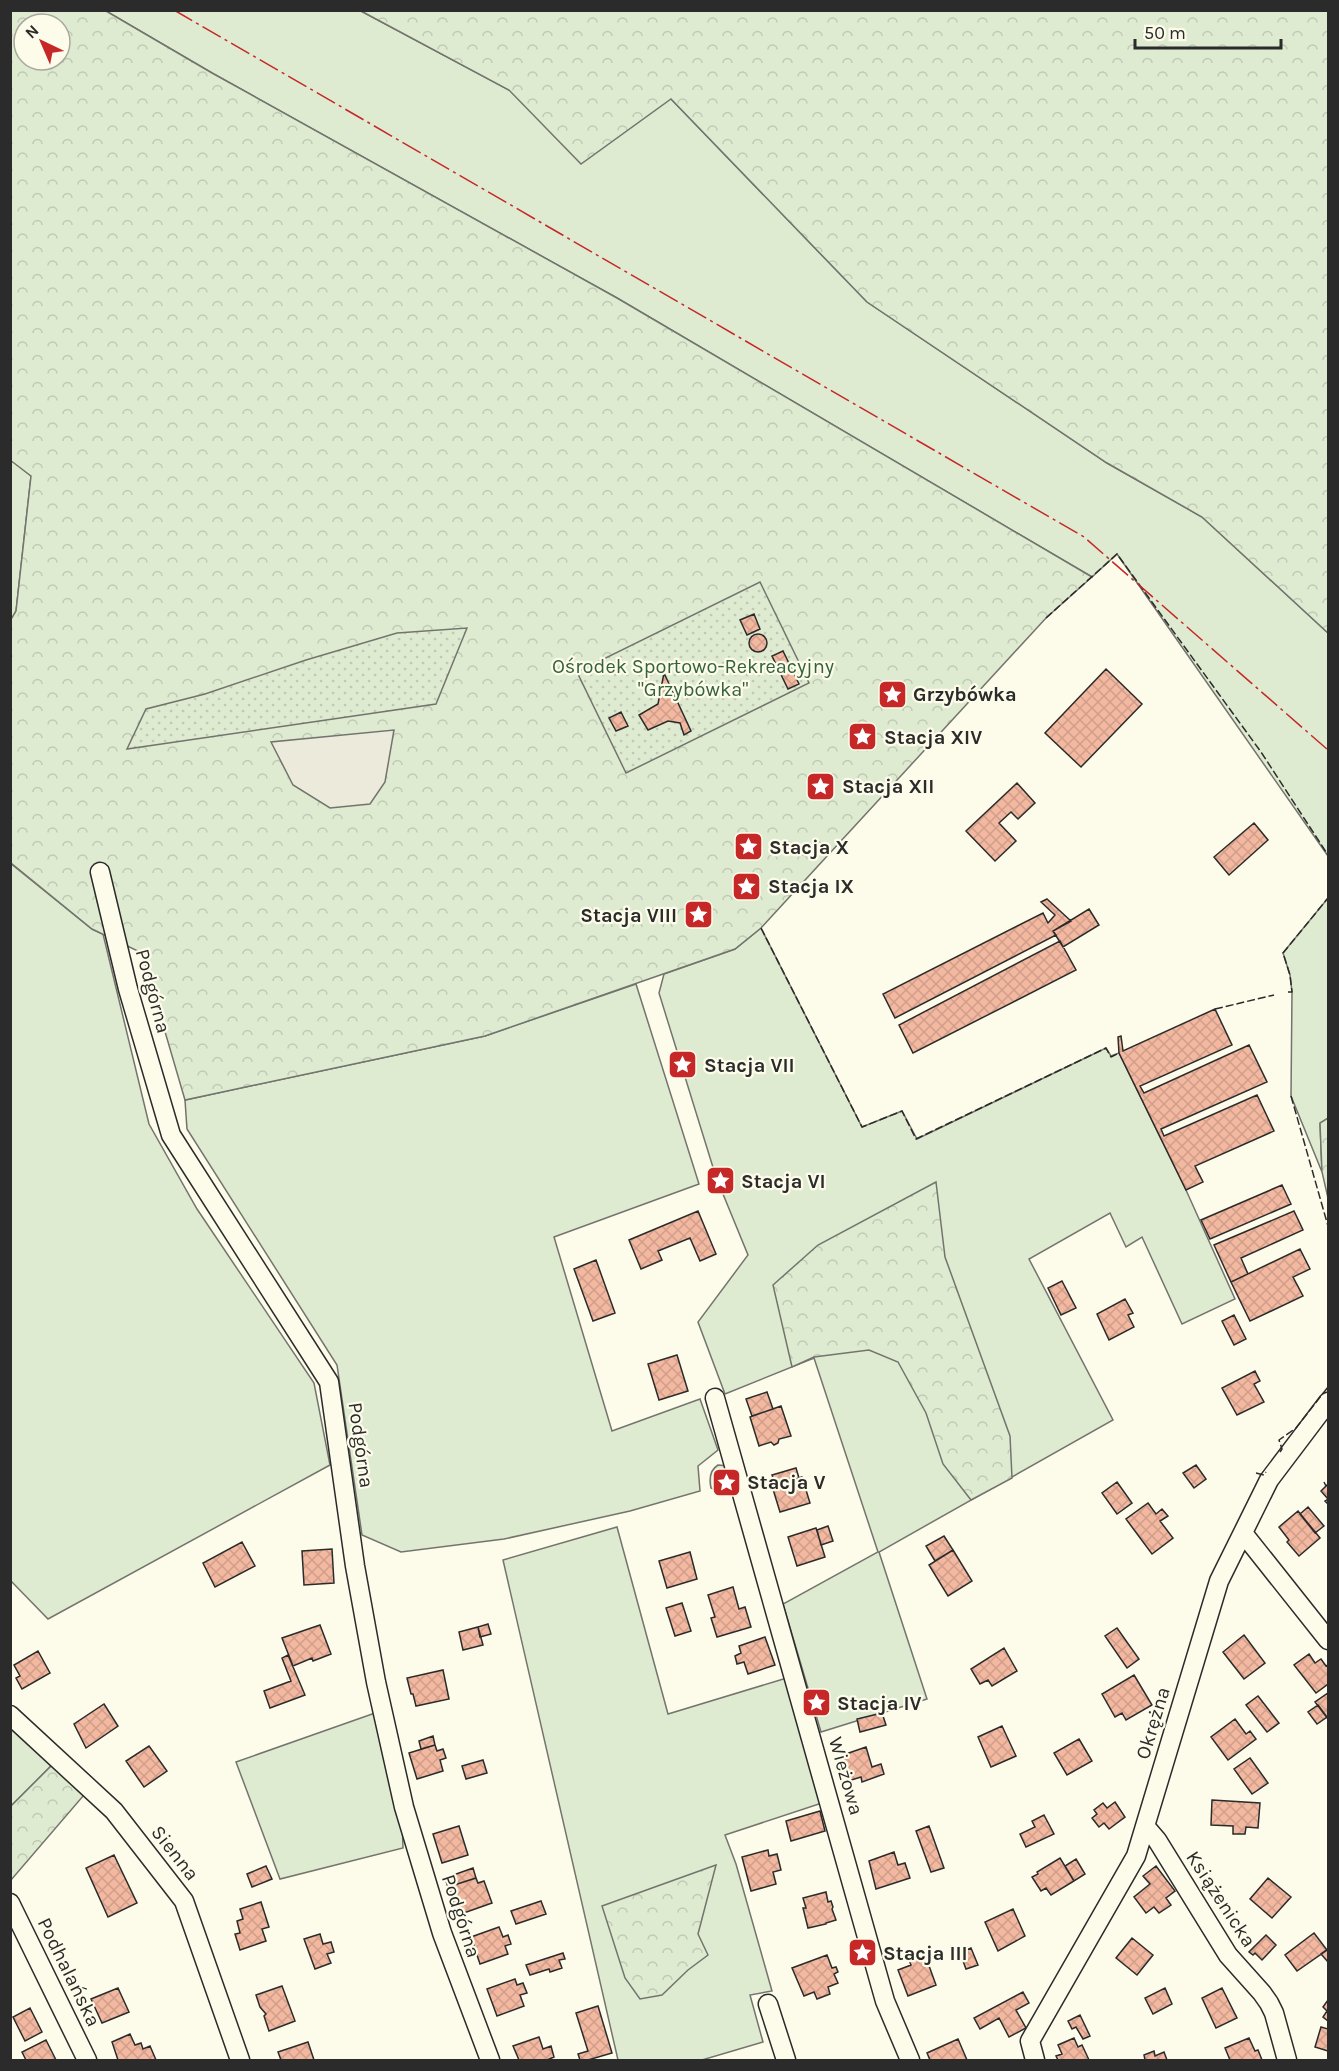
<svg xmlns="http://www.w3.org/2000/svg" width="1339" height="2071" font-family="Karla,sans-serif">
<style>
.green{fill:#deebd1;stroke:#74746e;stroke-width:1.5}
.forest{fill:url(#forest-crowns);stroke:#74746e;stroke-width:1.5;fill-rule:evenodd}
.park{fill:url(#park-dots);stroke:#74746e;stroke-width:1.5}
.parking{fill:#eceadb;stroke:#74746e;stroke-width:1.5}
.building{fill:url(#building-cross-hatch);stroke:#2b2b2b;stroke-width:1.5}
.lines{fill:none;stroke-linecap:round;stroke-linejoin:round}
.minor-casing{stroke:#2b2b2b;stroke-width:21}
.minor{stroke:#fdfbea;stroke-width:18}
.fence{stroke:#2b2b2b;stroke-width:1.5;stroke-dasharray:8 3;stroke-linecap:butt}
.power{stroke:#c62828;stroke-width:1.5;stroke-dasharray:21 4.5 3 4.5;stroke-linecap:butt}
.labels{text-anchor:middle;dominant-baseline:central;stroke-width:4.5;stroke-linejoin:round;paint-order:stroke}
.park-label{font-size:20px;fill:#34623c;stroke:#fdfbea}
.poi-label{font-size:20px;font-weight:bold;fill:#2b2b2b;stroke:#fdfbea;text-anchor:start}
.street-label{font-size:20px;fill:#2b2b2b;stroke:#fdfbea}
</style>
<defs>
<pattern id="forest-crowns" width="20" height="18" patternUnits="userSpaceOnUse" patternTransform="scale(1.5)"><rect width="20" height="18" fill="#deebd1"/><path d="M2 6a3 3 0 1 1 6 0M12 15a3 3 0 1 1 6 0" fill="none" stroke="#bfcab4"/></pattern>
<pattern id="park-dots" width="8" height="8" patternUnits="userSpaceOnUse" patternTransform="scale(1.5)"><rect width="8" height="8" fill="#deebd1"/><path d="M2 2h.1M6 6h.1" fill="none" stroke="#bfcab4" stroke-width="1.8" stroke-linecap="round"/></pattern>
<pattern id="building-cross-hatch" width="8" height="8" patternUnits="userSpaceOnUse" patternTransform="scale(1.5)"><rect width="8" height="8" fill="#f2b8a0"/><path d="M0 0l8 8M0 8l8-8" fill="none" stroke="#d09e8a"/></pattern>
</defs>
<rect width="100%" height="100%" fill="#fdfbea"/>
<path class="green" d="M106,11h255l148,79 162,9 196,203 240,161 95,54 126,116v223l-211,-302 -25,23 -475,-279 -405,-225z
M11,460l20,16 -15,135 -5,10z
M10,863l82,66 11,5 46,190 48,85 117,174 16,82 -282,154 -37,-38z
M1328,898v220l-8,6 2,48 -31,-76 1,-104 -2,-17 -7,-22z
M761,928l101,199 40,-16 15,28 189,-91 5,8 8,-3 67,137 49,109 -53,25 -40,-87 -16,10 -16,-34 -81,46 84,161 -234,132 48,147 -106,33 -38,-128 95,-52 -64,-194 -89,36 -27,-72 50,-67 -32,-78 -57,-184 5,-19 71,-25z
M636,984l63,200 -145,53 58,194 88,-32 18,51 -20,16 2,25 -70,20 -126,28 -103,13 -39,-17 -25,-170 -150,-236 -2,-29 300,-64z
M718,1465l11,1 8,27 -14,1 -12,-6c-2,-9 -1,-18 7,-23z
M617,1527l51,187 122,-37 35,125 -100,33 11,29 36,127 -22,4 13,47 -61,18h-84l-115,-500z
M375,1713l27,104 1,31 -123,31 -44,-117z
M11,1728l42,36 -42,42z"/>
<path class="forest" d="M11,10l95,1 106,62 405,225 475,279 -46,41 -285,310 -26,21 -250,87 -300,64 -43,-147 -50,-24 -81,-66 -1,-242 6,-10 15,-135 -21,-16zM24,24h36v36h-36z
M361,11h967v622l-126,-116 -95,-54 -240,-161 -196,-203 -90,65 -72,-74z
M1328,1118v80l-6,-26 -2,-49z
M936,1182l9,75 65,179 2,42 -41,22 -28,-36 -17,-51 -28,-51 -29,-12 -55,7 -22,10 -19,-82 45,-40z
M53,1764l37,24 -79,92v-74z
M716,1865l-18,69 10,21 -20,15 -26,25 -22,4 -15,-21 -23,-72z"/>
<path class="park" d="M760,582l49,101 -183,90 -49,-101z
M467,628l-31,76 -309,45 19,-40 59,-15 101,-34 91,-27z"/>
<path class="parking" d="M394,730l-9,52 -15,22 -40,4 -37,-23 -22,-43z"/>
<path class="building" d="M754,614l6,15 -13,6 -7,-15z
M749 643a9 9 0 1 1 18 0a9 9 0 1 1-18 0Z
M783,651l16,33 -11,5 -16,-33z
M1106,669l36,35 -61,63 -36,-34z
M664,673l27,58 -7,4 -4,-12 -12,-2 -20,9 -9,-15 19,-11z
M621,712l7,14 -12,5 -7,-13z
M1017,783l18,20 -17,16 -7,-7 -12,11 17,18 -21,20 -29,-30z
M1254,823l14,17 -39,35 -15,-18z
M1047,899l24,22 -18,10 3,4 -161,83 -12,-24 160,-81 5,10 7,-8 -14,-13z
M1089,909l10,16 -36,22 -10,-16z
M1060,941l16,29 -163,83 -14,-28z
M1215,1009l17,36 -92,41 4,7 105,-48 18,37 -106,47 3,7 93,-41 17,36 -79,35 8,16 -17,8 -67,-137 -1,-16 3,-1 2,15z
M1282,1185l9,19 -81,35 -9,-19z
M698,1211l18,43 -16,7 -10,-23 -32,13 4,9 -21,9 -12,-29z
M1294,1211l9,19 -62,28 7,16 -17,8 -17,-37z
M1300,1249l10,20 -17,8 10,19 -53,25 -19,-39z
M596,1260l19,53 -22,8 -19,-52z
M1062,1281l14,27 -15,7 -13,-27z
M1125,1299l8,14 -5,2 6,12 -25,13 -12,-26z
M1234,1315l12,24 -12,6 -12,-24z
M677,1355l11,36 -29,9 -11,-36z
M1255,1371l5,10 -6,3 10,18 -27,13 -15,-27z
M767,1392l6,17 -21,7 -6,-17z
M781,1406l10,30 -12,3 -1,4 -4,2 -3,-3 -12,4 -9,-29z
M1196,1465l10,14 -12,9 -11,-15z
M796,1468l3,10 -23,8 -4,-11z
M802,1477l8,26 -30,9 -8,-26z
M1117,1482l15,21 -15,11 -15,-21z
M1324,1482l2,4 2,-2v20l-3,-3 3,-2 -7,-8 5,-5z
M1148,1503l8,11 6,-5 6,7 -8,5 13,17 -21,16 -26,-35z
M1308,1507l16,19 -9,7 -15,-19z
M1298,1511l22,27 -21,18 -12,-14 2,-2 -10,-13z
M828,1526l5,15 -12,4 -4,-15z
M816,1528l9,29 -28,9 -9,-29z
M944,1536l9,14 -18,11 -9,-15z
M242,1542l13,24 -40,21 -12,-24z
M332,1549l2,34 -30,2 -2,-34z
M953,1550l19,31 -24,15 -19,-31z
M690,1552l7,27 -30,9 -8,-27z
M733,1587l6,22 6,-2 6,20 -34,10 -6,-19 4,-1 -7,-22z
M682,1603l9,28 -16,5 -9,-28z
M488,1624l3,10 -11,3 -2,-10z
M320,1625l11,29 -18,7 -1,-3 -19,8 -11,-28z
M478,1627l5,18 -20,5 -4,-18z
M1117,1628l22,31 -12,9 -22,-32z
M1244,1635l21,28 -21,16 -21,-27z
M765,1637l10,28 -27,9 -4,-12 -7,2 -2,-8 6,-3 -2,-7z
M1004,1648l13,23 -25,15 -4,-6 -8,4 -9,-15z
M38,1651l12,22 -28,16 -6,-11 4,-2 -6,-11z
M1309,1654l6,9 6,-4 5,7 2,-1v19l-12,9 -22,-28z
M288,1655l17,40 -35,13 -6,-17 27,-10 -9,-23z
M443,1670l6,29 -33,7 -3,-12h-2l-4,-16z
M1134,1675l18,30 -26,15 -4,-7 -7,4 -13,-23z
M1328,1693v26l-13,-17z
M1258,1696l21,27 -12,9 -21,-27z
M104,1704l14,22 -32,22 -12,-24z
M1318,1705l9,12 -10,7 -9,-12z
M882,1713l4,12 -26,7 -3,-13z
M1235,1719l11,15 4,-3 6,8 -28,21 -17,-23z
M1002,1726l14,30 -25,11 -13,-30z
M433,1736l2,9 -14,4 -2,-8z
M1079,1739l13,22 -25,14 -13,-22z
M435,1745l2,6 6,-2 3,9 -6,2 3,11 -26,8 -8,-26z
M149,1746l18,25 -23,16 -18,-26z
M866,1747l6,20 9,-3 3,10 -22,8 -1,-5 -13,4 -8,-25z
M1250,1758l18,25 -16,11 -18,-25z
M483,1760l4,13 -21,6 -4,-13z
M1212,1800l48,3 -2,25 -12,-1 -1,7h-12v-8l-22,-1z
M1115,1802l10,15 -16,12 -5,-6 -5,4 -7,-9 5,-4 -3,-4 9,-7 4,5z
M820,1811l5,20 -34,10 -5,-20z
M1044,1815l10,19 -28,13 -6,-13 15,-7 -3,-6z
M459,1826l9,29 -26,8 -9,-29z
M929,1826l15,42 -13,4 -15,-41z
M768,1850l1,6 8,-2 4,16 -8,2 3,12 -25,7 -9,-34z
M894,1852l4,13 7,-2 5,15 -34,11 -7,-28z
M114,1855l23,48 -29,14 -22,-49z
M1060,1858l14,23 -23,14 -5,-7 -5,3 -9,-14 6,-3 -1,-2z
M1076,1859l9,15 -11,7 -9,-15z
M266,1866l6,13 -20,8 -5,-13z
M1156,1866l19,25 -9,7 5,7 -12,8 -5,-6 -8,6 -12,-16 16,-13 -7,-8z
M473,1868l3,10 -28,9 -3,-9z
M476,1878l2,5 6,-2 8,22 -34,12 -10,-28z
M1268,1878l23,19 -19,21 -22,-19z
M826,1892l2,10 3,-1 2,6 -1,2 4,11 -10,3v1l-18,4 -5,-20h3l-3,-10z
M541,1901l5,13 -30,10 -5,-13z
M261,1902l8,25 -7,2 4,12 -26,9 -5,-16 5,-1 -3,-12 6,-2 -3,-10z
M1013,1909l12,27 -27,15 -13,-29z
M499,1927l4,10 5,-2 3,9 -6,2 3,8 -28,10 -9,-27z
M1314,1933l13,17 -30,21 -12,-16z
M320,1934l3,10 8,-2 3,10 -7,2 4,9 -16,6 -11,-30z
M1266,1935l10,10 -14,15 -7,-7 -2,2 -4,-3z
M1132,1938l21,17 -16,20 -21,-17z
M971,1948l7,17 -12,4 -6,-16z
M1328,1949v13l-7,-8z
M924,1952l12,33 -28,11 -10,-26 13,-5 -3,-7z
M563,1953l2,6 -6,1 3,8 -12,4 -1,-3 -19,6 -4,-10z
M827,1955l5,13 4,-1 2,5 -4,2 4,9 -10,4 2,7 -13,5 -3,-7 -10,4 -12,-28z
M515,1979l2,6 6,-2 4,10 -7,2 4,11 -27,10 -10,-27z
M282,1986l13,35 -26,10 -5,-15 2,-2 -6,-7 -4,-12z
M118,1988l11,24 -27,11 -11,-24z
M1165,1988l7,16 -19,10 -8,-16z
M1222,1988l15,30 -21,10 -14,-30z
M1023,1992l6,11 -13,7 10,18 -17,9 -10,-19 -19,11 -6,-11z
M1328,2000v21l-5,-4 4,-6 -4,-4z
M598,2006l14,47 -24,7h-8l-2,-6 10,-3 -12,-38z
M30,2008l12,24 -17,9 -12,-24z
M1080,2015l10,21 -7,3 -7,-12 -4,2 -4,-8z
M1321,2027l7,2v22l-13,-4z
M130,2034l5,11 6,-2 2,6 7,-3 6,14h-38l-6,-18z
M539,2037l4,12 8,-3 3,11 -7,3h-28l-6,-14z
M1074,2038l4,9 4,-2 7,15h-31l-2,-4 6,-2 -4,-9z
M1249,2038l6,13 3,-1 4,10h-32l-5,-12z
M958,2039l9,21h-37l-3,-7z
M46,2040l10,20h-30l-4,-8z
M308,2042l6,18h-33l-3,-8z
M1154,2051l1,5 9,-4 3,8h-24h2l-1,-5z"/>
<g class="lines">
<defs>
<path id="minor" d="M100,872l28,117 43,146 158,247 26,184 21,116 28,125 38,126 48,127
M715,1398l170,603 25,59
M1243,1533l85,107
M10,1715l104,96 70,90 56,159
M1145,1826l12,14 71,115 34,38 7,10 5,10 13,47
M10,1903l77,157
M768,2004l18,56
M1035,2060l-5,-19 106,-185 83,-275 50,-101 59,-78"/>
</defs>
<use href="#minor" class="minor-casing"/>
<use href="#minor" class="minor"/>
<path class="fence" d="M1046,618l71,-64 144,198 67,103
M761,928l101,199 40,-16 14,28 190,-91 5,9 8,-4
M1288,992h4l-2,-17 -7,-22 45,-55
M1215,1009l59,-14
M1291,1096l37,130
M1280,1452l2,-3 -3,-9 17,-12 32,-41
M1256,1473l8,2 2,-3"/>
<path class="power" d="M174,10l910,527 244,213"/>
</g>
<defs>
<symbol id="sight-square" viewBox="-11 -11 22 22"><rect x="-9" y="-9" width="18" height="18" rx="4" fill="#c62828" stroke="#fdfbea"/><path d="M0-6L1.8-2.2L6-1.7L2.9 1.2L3.7 5.4L0 3.3L-3.7 5.4L-2.9 1.2L-6-1.7L-1.8-2.2Z" fill="#fff"/></symbol>
</defs>
<g fill-rule="evenodd">
<use href="#sight-square" x="876" y="678" width="33" height="33"/>
<use href="#sight-square" x="846" y="720" width="33" height="33"/>
<use href="#sight-square" x="804" y="770" width="33" height="33"/>
<use href="#sight-square" x="732" y="830" width="33" height="33"/>
<use href="#sight-square" x="730" y="870" width="33" height="33"/>
<use href="#sight-square" x="682" y="898" width="33" height="33"/>
<use href="#sight-square" x="666" y="1048" width="33" height="33"/>
<use href="#sight-square" x="704" y="1164" width="33" height="33"/>
<use href="#sight-square" x="710" y="1466" width="33" height="33"/>
<use href="#sight-square" x="800" y="1686" width="33" height="33"/>
<use href="#sight-square" x="846" y="1936" width="33" height="33"/>
</g>
<g class="labels">
<g class="park-label">
<text x="693" y="666">Ośrodek Sportowo-Rekreacyjny<tspan x="693" dy="23">"Grzybówka"</tspan></text>
</g>
<g class="poi-label">
<text x="913" y="694">Grzybówka</text>
<text x="884" y="737">Stacja XIV</text>
<text x="842" y="786">Stacja XII</text>
<text x="769" y="847">Stacja X</text>
<text x="768" y="886">Stacja IX</text>
<text x="677" y="915" text-anchor="end">Stacja VIII</text>
<text x="704" y="1065">Stacja VII</text>
<text x="741" y="1181">Stacja VI</text>
<text x="747" y="1482">Stacja V</text>
<text x="837" y="1703">Stacja IV</text>
<text x="883" y="1953">Stacja III</text>
</g>
<g class="street-label">
<text transform="translate(153 991) rotate(75)">Podgórna</text>
<text transform="translate(361 1445) rotate(82)">Podgórna</text>
<text transform="translate(1153 1723) rotate(-73)">Okrężna</text>
<text transform="translate(846 1776) rotate(74)">Wieżowa</text>
<text transform="translate(175 1853) rotate(52)">Sienna</text>
<text transform="translate(1221 1899) rotate(57)">Książenicka</text>
<text transform="translate(461 1916) rotate(72)">Podgórna</text>
<text transform="translate(69 1972) rotate(64)">Podhalańska</text>
</g>
</g>
<rect width="1339" height="2071" fill="none" stroke="#2b2b2b" stroke-width="24"/>
<g transform="translate(42 42) rotate(316)"><circle r="28" fill="#fdfbea" stroke="#a9a89e" stroke-width="1.5"/>
<path d="M0-4.5L10 22L0 15L-10 22Z" fill="#c62828"/>
<text y="-9" font-size="16" font-weight="bold" text-anchor="middle" fill="#2b2b2b">N</text>
</g>
<path d="M1135 39v9h146v-9" fill="none" stroke="#2b2b2b" stroke-width="3"/>
<text x="1144" y="39" font-size="18" fill="#2b2b2b" stroke="#fdfbea" stroke-width="4.5" paint-order="stroke">50 m</text>
</svg>
